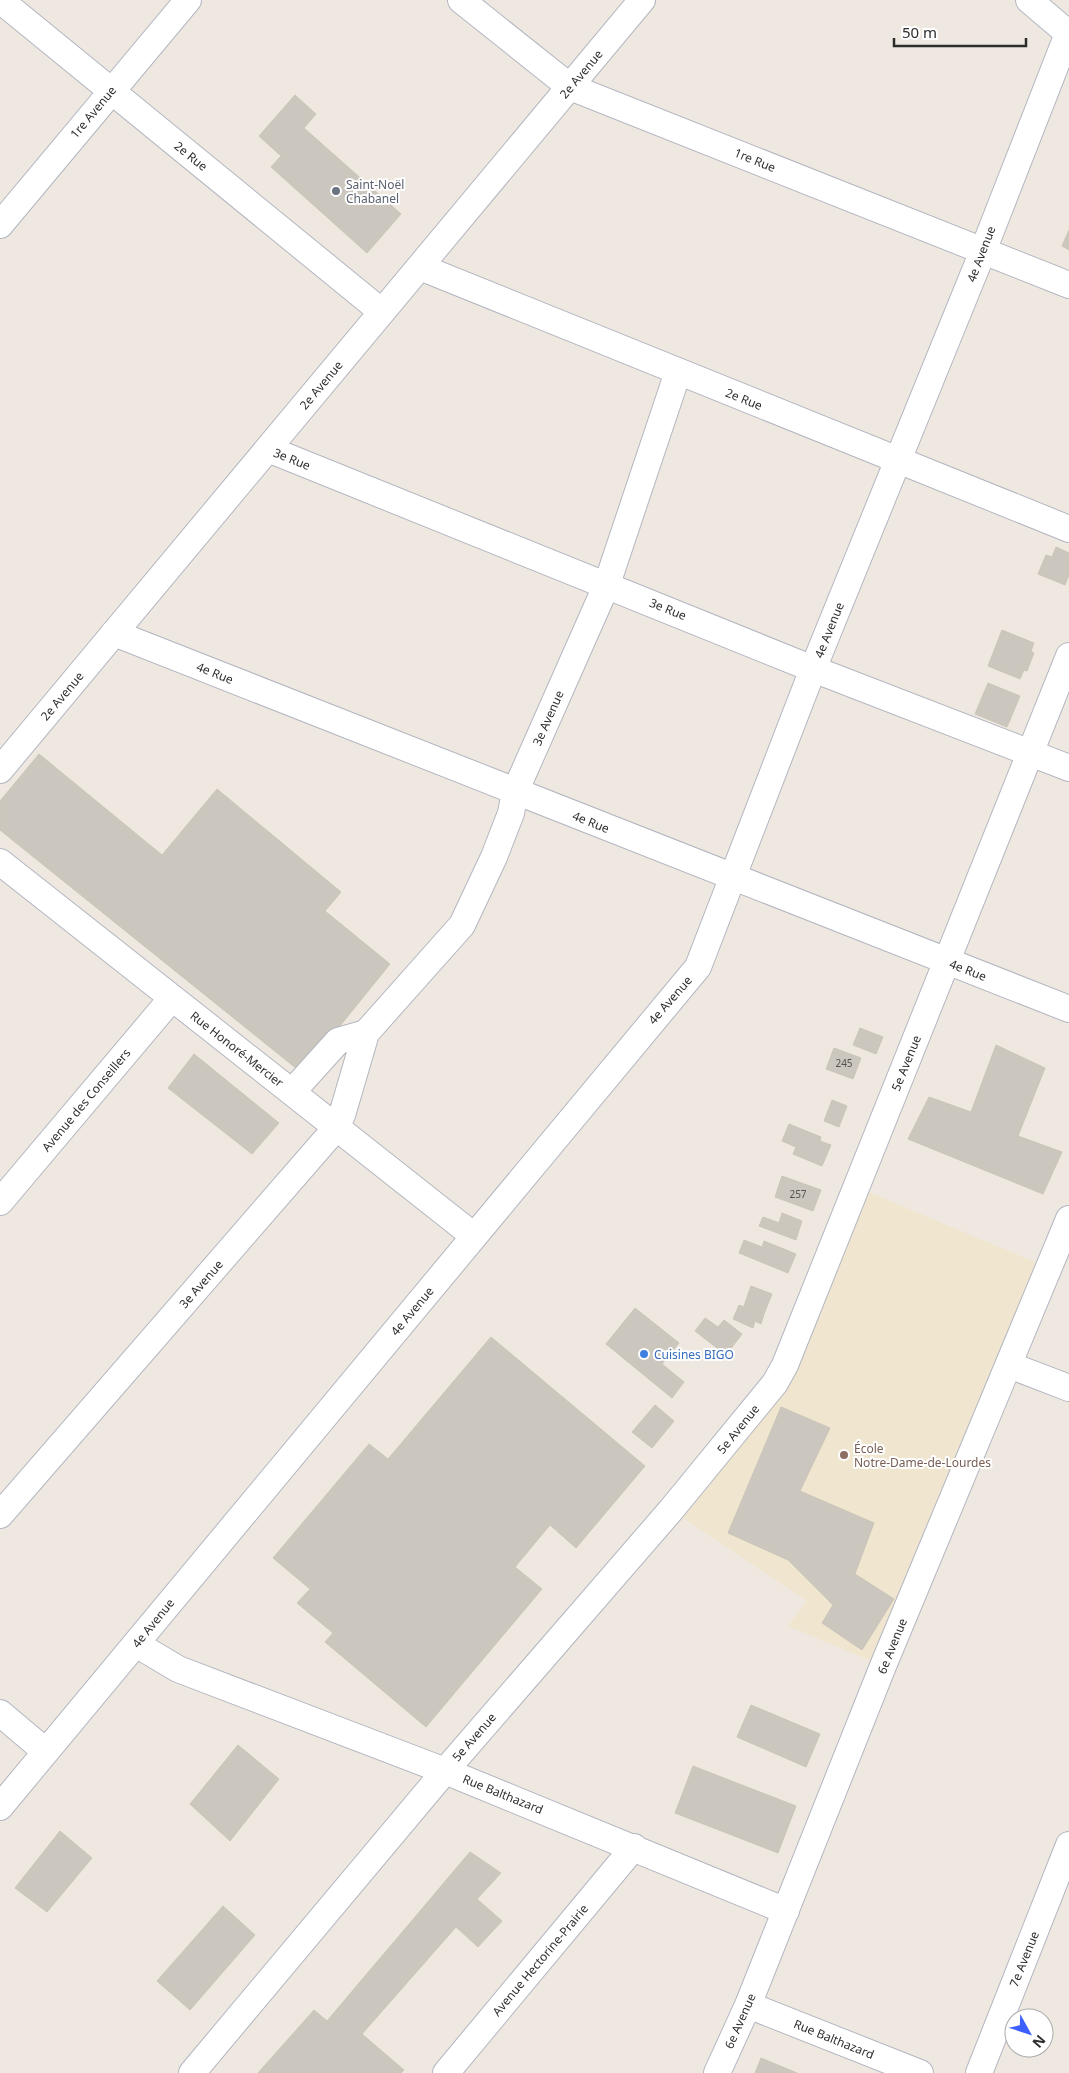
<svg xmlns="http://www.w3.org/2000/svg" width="1069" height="2073" font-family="'Noto Sans',sans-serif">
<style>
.education{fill:#f0e6cf}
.building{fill:#cbc6be;stroke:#cbc5b9}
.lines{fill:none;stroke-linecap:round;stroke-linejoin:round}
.minor-casing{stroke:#b3b6c1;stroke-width:28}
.minor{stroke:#fff;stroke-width:26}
.worship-dot{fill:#6b7280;stroke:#fff;stroke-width:2}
.shop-dot{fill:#3f7fe0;stroke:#fff;stroke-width:2}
.education-dot{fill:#8d6e63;stroke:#fff;stroke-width:2}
.labels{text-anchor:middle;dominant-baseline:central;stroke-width:4;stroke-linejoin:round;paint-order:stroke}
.number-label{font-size:10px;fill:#545351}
.street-label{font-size:12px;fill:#2d2d2d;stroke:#fff}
.worship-label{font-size:12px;fill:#5b616d;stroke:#fff;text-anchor:start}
.shop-label{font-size:12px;fill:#366cbe;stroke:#fff;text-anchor:start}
.education-label{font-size:12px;fill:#785e54;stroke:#fff;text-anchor:start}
</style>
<rect width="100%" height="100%" fill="#efe8e0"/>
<path class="education" d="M857,1187l192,81 -166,398 -95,-40 19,-25 -136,-91 91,-110z"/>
<path class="building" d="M295,95l21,19 -12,14 97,86 -34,39 -96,-86 10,-11 -22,-20z
M1069,230v20l-7,-4z
M1056,547l13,6v22l-4,10 -27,-11 8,-19 6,2z
M1002,630l32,13 -3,8 3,2 -7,18 -3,-1 -4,9 -32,-13z
M988,683l32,13 -13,31 -32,-13z
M39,754l123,101 55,-66 124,103 -16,19 65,53 -88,109 -302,-243v-29z
M860,1028l23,9 -7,17 -23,-9z
M996,1045l49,23 -27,68 44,16 -19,42 -135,-55 21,-42 42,15z
M834,1048l27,10 -8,21 -27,-10z
M194,1054l85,69 -27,31 -84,-66z
M832,1100l15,6 -8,21 -15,-6z
M789,1124l32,13 -1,4 11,4 -9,21 -29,-12 3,-7 -14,-6z
M782,1176l39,14 -8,21 -38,-14z
M782,1213l20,8 -3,9 -20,-7z
M763,1217l36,13 -3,10 -37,-14z
M744,1240l18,7 2,-6 32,13 -8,19 -49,-20z
M751,1286l21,8 -8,20 -20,-8z
M739,1305l25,9 -3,10 -6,-3 -2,7 -20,-9z
M635,1308l44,35 -17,21 22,18 -12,16 -66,-54z
M705,1318l13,9 6,-7 18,14 -16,21 -31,-24z
M491,1337l154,129 -69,82 -26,-23 -35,42 27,22 -116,138 -101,-85 8,-9 -36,-30 13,-14 -37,-31 96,-114 19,15z
M655,1405l19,16 -22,27 -20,-16z
M781,1407l49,21 -30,63 74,32 -19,51 39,25 -32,51 -40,-27 11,-18 -45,-45 -60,-27z
M751,1705l69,29 -14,33 -69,-30z
M238,1745l41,34 -49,62 -40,-37z
M693,1766l103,40 -18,47 -103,-40z
M60,1831l32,27 -45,54 -32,-24z
M470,1852l31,21 -24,26 25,22 -24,26 -22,-20 -94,107 42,36 -3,3h-143l56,-63 13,11z
M223,1906l32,29 -65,75 -33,-29z
M761,2058l36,15h-42z"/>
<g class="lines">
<defs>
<path id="minor" d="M0,0l382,312
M461,0l109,87 499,198
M1029,0l40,34
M0,225l188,-225
M420,267l649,262
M268,449l545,220 256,99
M114,633l955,376
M0,770l642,-770
M0,862l474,374
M292,1092l46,-51 28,-8
M0,1202l172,-204
M1009,1365l60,23
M0,1515l336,-387 6,-13 24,-82 96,-108 32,-68 17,-44 4,-21 92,-208 71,-212
M136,1644l42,25 267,102 341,140
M0,1713l45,38
M0,1807l698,-840 115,-298 170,-418 86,-220
M748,2005l172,68
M192,2073l253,-302 226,-261 104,-127 10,-18 284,-709
M446,2073l188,-226
M717,2073l31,-68 135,-339 186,-447
M979,2073l90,-228"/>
</defs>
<use href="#minor" class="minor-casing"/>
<use href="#minor" class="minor"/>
</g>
<circle class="worship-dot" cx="336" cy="191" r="5"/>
<circle class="shop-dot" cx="644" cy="1354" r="5"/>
<circle class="education-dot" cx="844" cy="1455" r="5"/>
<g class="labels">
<g class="number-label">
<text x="844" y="1063">245</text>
<text x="798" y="1194">257</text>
</g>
<g class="street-label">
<text transform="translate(581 74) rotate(-50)">2e Avenue</text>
<text transform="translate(93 112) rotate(-50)">1re Avenue</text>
<text transform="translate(191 156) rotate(39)">2e Rue</text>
<text transform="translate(755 160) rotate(22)">1re Rue</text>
<text transform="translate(981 254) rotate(-69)">4e Avenue</text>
<text transform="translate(321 385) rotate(-50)">2e Avenue</text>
<text transform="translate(744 399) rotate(22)">2e Rue</text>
<text transform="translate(292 459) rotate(22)">3e Rue</text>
<text transform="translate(668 609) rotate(22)">3e Rue</text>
<text transform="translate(829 630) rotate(-68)">4e Avenue</text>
<text transform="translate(215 673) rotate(22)">4e Rue</text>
<text transform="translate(62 696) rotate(-50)">2e Avenue</text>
<text transform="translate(548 718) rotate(-66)">3e Avenue</text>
<text transform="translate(591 822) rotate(22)">4e Rue</text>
<text transform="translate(968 970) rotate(21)">4e Rue</text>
<text transform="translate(670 1000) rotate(-49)">4e Avenue</text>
<text transform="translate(237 1049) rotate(38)">Rue Honoré-Mercier</text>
<text transform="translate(906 1063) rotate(-68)">5e Avenue</text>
<text transform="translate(86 1100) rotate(-50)">Avenue des Conseillers</text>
<text transform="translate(201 1284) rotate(-49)">3e Avenue</text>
<text transform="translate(412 1311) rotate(-50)">4e Avenue</text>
<text transform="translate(738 1429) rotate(-51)">5e Avenue</text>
<text transform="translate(153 1623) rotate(-51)">4e Avenue</text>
<text transform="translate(892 1646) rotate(-68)">6e Avenue</text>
<text transform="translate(474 1737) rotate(-49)">5e Avenue</text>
<text transform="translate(503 1794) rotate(22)">Rue Balthazard</text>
<text transform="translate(1024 1959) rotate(-68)">7e Avenue</text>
<text transform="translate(540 1960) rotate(-50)">Avenue Hectorine-Prairie</text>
<text transform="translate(740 2021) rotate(-66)">6e Avenue</text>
<text transform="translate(834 2039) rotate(22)">Rue Balthazard</text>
</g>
<g class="worship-label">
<text x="346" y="184">Saint-Noël<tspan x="346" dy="14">Chabanel</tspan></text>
</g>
<g class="shop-label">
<text x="654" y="1354">Cuisines BIGO</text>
</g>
<g class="education-label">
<text x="854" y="1448">École<tspan x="854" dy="14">Notre-Dame-de-Lourdes</tspan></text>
</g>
</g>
<g transform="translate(1029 2033) rotate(130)"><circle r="24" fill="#ffffff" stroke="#ababab"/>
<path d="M0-4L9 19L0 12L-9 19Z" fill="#3d5fff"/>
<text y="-8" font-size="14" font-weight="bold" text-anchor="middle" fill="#2d2d2d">N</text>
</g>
<path d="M894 38v8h132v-8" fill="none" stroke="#2d2d2d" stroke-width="2.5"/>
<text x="902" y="38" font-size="15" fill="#2d2d2d" stroke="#ffffff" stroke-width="4" paint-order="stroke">50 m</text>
</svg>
